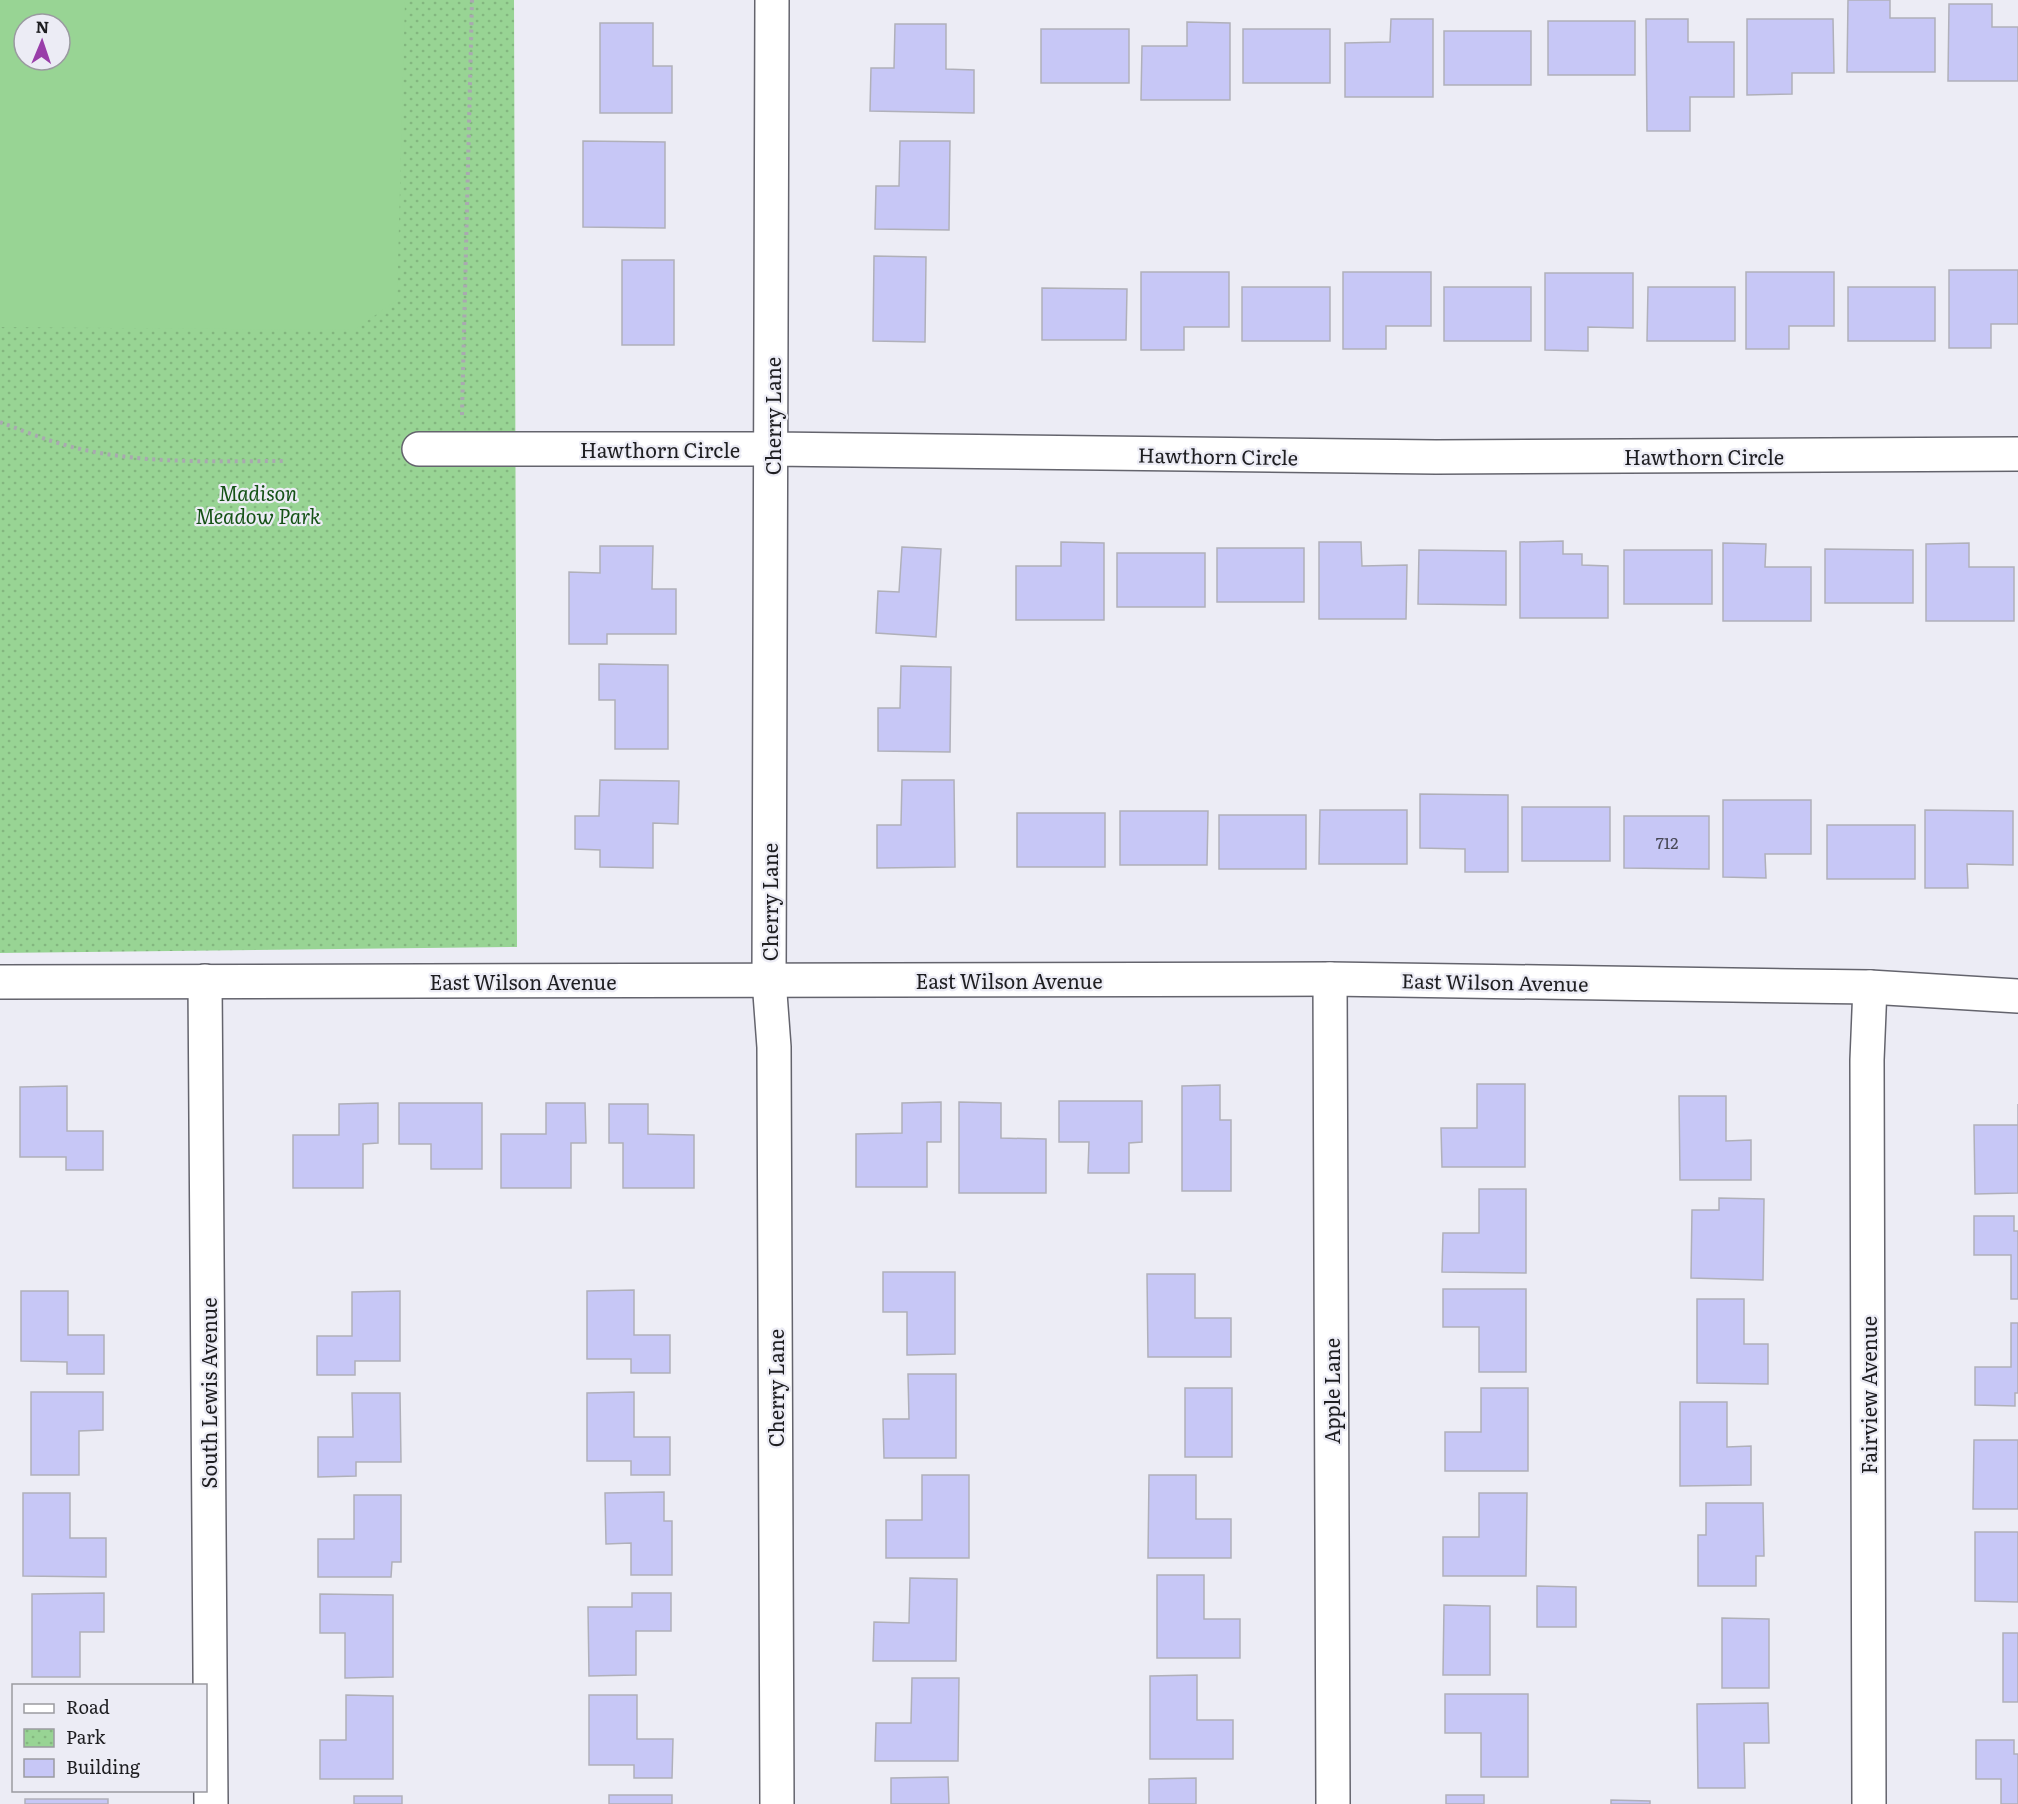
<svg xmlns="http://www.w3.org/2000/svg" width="2018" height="1804" font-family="Literata,serif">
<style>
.park{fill:url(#park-dots);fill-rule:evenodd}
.pitch{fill:#98d494;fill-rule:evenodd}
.building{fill:#c7c7f6;stroke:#b0b0b9;stroke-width:1.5}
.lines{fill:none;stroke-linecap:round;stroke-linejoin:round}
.minor-casing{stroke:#64646d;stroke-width:36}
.tertiary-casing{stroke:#64646d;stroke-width:36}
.path{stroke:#a9a9b0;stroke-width:4;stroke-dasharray:3 4.5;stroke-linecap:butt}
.minor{stroke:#fff;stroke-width:33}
.tertiary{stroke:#fff;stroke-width:33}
.labels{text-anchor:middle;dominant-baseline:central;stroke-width:4.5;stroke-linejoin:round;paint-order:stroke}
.number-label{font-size:16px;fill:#484856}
.street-label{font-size:20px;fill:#1e1e21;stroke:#ececf5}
.park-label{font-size:20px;font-style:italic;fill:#155216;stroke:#ececf5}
</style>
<defs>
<pattern id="park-dots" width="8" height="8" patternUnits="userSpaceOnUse" patternTransform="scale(1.5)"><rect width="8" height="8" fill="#98d494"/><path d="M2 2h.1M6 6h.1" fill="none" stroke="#83b67f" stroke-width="1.8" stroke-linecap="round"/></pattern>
</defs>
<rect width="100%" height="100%" fill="#ececf5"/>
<path class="park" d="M0,0h514l3,947 -517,6zM24,24h36v36h-36z"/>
<path class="pitch" d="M0,0h405l-8,300 -43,30 -354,-3zM24,24h36v36h-36z"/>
<path class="building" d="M1848,0h42v18h45v54h-88z
M1949,4h43v23h26v54h-70z
M1391,19h42v78h-88v-54l45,-1z
M1646,19h42v23h46v55h-44v34h-43z
M1747,19h86l1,54h-42v21l-45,1z
M1548,21h87v54h-87z
M1187,22l43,1v77h-89l1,-54h45z
M600,23h53v43h19v47h-72z
M895,24h51v45l28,1v43l-104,-2 1,-43h23z
M1041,29h88v54h-88z
M1243,29h87v54h-87z
M1444,31h87v54h-87z
M583,141l82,1v86l-82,-1z
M900,141h50l-1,89 -74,-1 1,-43h23z
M874,256l52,1 -1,85 -52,-1z
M622,260h52v85h-52z
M1949,270h69v54h-27v24h-42z
M1141,272h88v55h-45v23h-43z
M1343,272h88v54h-45v23h-43z
M1746,272h88v54h-45v23h-43z
M1545,273h88v55l-45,-1v24l-43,-1z
M1242,287h88v54h-88z
M1444,287h87v54h-87z
M1648,287h87v54h-88z
M1848,287h87v54h-87z
M1042,288l85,1 -1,51h-84z
M1563,541v13h19v11l26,1v52h-88v-76z
M1061,542l43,1v77h-88v-54h45z
M1319,542h42l1,24 45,-1 -1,54h-87z
M1723,543l43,1 -1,23h46v54h-88z
M1969,543v24h45v54h-88v-77z
M600,546h53l-1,43h24v45h-69v10h-38v-72l31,1z
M902,547l39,2 -5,88 -60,-4 2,-42 21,1z
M1217,548h87v54h-87z
M1825,549l88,1v53h-88z
M1419,550l87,1v54l-88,-1z
M1624,550h88v54h-88z
M1117,553h88v54h-88z
M599,664l69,1v84h-53v-49h-16z
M901,666l50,1 -1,85 -72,-1v-43h22z
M600,780l79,1 -1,43 -25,-1v45l-53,-1v-17l-25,-1v-33h24z
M902,780h52l1,87 -78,1v-43h24z
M1420,794l88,1v77h-43v-23l-45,-1z
M1723,800h88v54h-46l1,24 -43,-1z
M1522,807h88v54h-88z
M1320,810h87v54h-88z
M1925,810l88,1v54l-46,-1 1,24h-43z
M1120,811h88l-1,54h-87z
M1017,813h88v54h-88z
M1219,815h87v54h-87z
M1624,816h85v53l-85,-1z
M1827,825h88v54h-88z
M1477,1084h48v83h-83l-1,-39h36z
M1220,1085v35h11v71h-49v-105z
M67,1086v45h36v39h-37v-13h-46v-70z
M1679,1096h47v45l25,-1v40h-71z
M1059,1101h83v41l-13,1v30h-41l1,-31h-30z
M941,1102v40h-14v45h-71v-53l46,-1v-30z
M959,1102l42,1v35l45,1v54h-87z
M378,1103v40l-15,1v44h-70v-53h46v-31z
M399,1103h83v66h-51v-25h-32z
M546,1103h39l1,40h-15v45h-70v-54h45z
M609,1104h39v30l46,1v53h-71v-45h-14z
M2018,1104v89l-43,1 -1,-69h44z
M1479,1189h47v84l-84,-1 1,-39h36z
M1719,1198l45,1 -1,81 -72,-2 1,-68h27z
M1974,1216h40v15h4v68h-7v-44h-37z
M883,1272h72v82l-48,1v-43h-24z
M1147,1274h48v44h36v39h-83z
M1443,1289h83v83h-47v-45h-36z
M634,1290v45h36v38h-39v-14h-44v-68z
M21,1291h47v44h36v39h-37v-12l-46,-1z
M400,1291v70h-45v14h-38v-39h35v-44z
M1697,1299h47v45h24v40l-71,-1z
M2011,1323h7v70h-3v13l-40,-1v-38h36z
M908,1374h48v84h-72l-1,-39h26z
M1185,1388h47v69h-47z
M1481,1388h47v83h-83v-39h36z
M31,1392h72v38l-24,1v44h-48z
M634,1392v45h36v38h-39v-14h-44v-68z
M352,1393h48l1,69h-45v14l-38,1v-40h35z
M1680,1402h47v45l24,-1v39l-71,1z
M1974,1440h44v69h-45z
M922,1475h47v83h-83v-38h36z
M1149,1475h47v44h35v39h-83z
M664,1492v29h8v54h-41v-32l-25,1 -1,-51z
M23,1493h47v45h36v39l-83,-1z
M1479,1493h48l-1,83h-83v-39h36z
M354,1495h47v67h-9l-1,15h-73v-38h36z
M1706,1503h57l1,53h-8v30h-58v-51h8z
M1975,1532h43v70l-43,-1z
M1157,1575h47v44h36v39h-83z
M910,1578l47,1 -1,82h-83l1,-39 35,1z
M1537,1586l39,1v40h-39z
M104,1593v39h-24v45h-48v-83z
M632,1593h39v38h-35v44l-47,1 -1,-69h44z
M320,1594l73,1v82l-48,1v-45h-25z
M1444,1605l46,1v69h-47z
M1722,1618l47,1v69h-47z
M2003,1633h15v69h-15z
M1197,1675v45h36v39h-83v-83z
M912,1678h47l-1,83h-83l1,-38h35z
M1445,1694h83v83h-47v-44h-36z
M346,1695l47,1v83h-73v-39h26z
M589,1695h48v44h36l-1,39h-38v-13h-45z
M1768,1703l1,40h-25l1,45h-47l-1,-84z
M1976,1740h38v14h4v50h-17v-25h-25z
M948,1777l1,27h-58v-26z
M1196,1778v26h-47v-25z
M609,1795h63v9h-63z
M1446,1795h38v9h-38z
M354,1796h48v8h-48z
M25,1799h83v5h-83z
M1611,1800l39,1v3h-39z"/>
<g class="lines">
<defs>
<path id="minor" d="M772,0l-3,980 5,67 3,757
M419,449h353l664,8 582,-3
M1330,979l3,825
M205,981l6,823
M1869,1804l-2,-744 3,-73"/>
<path id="tertiary" d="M0,982l1330,-3 540,8 148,9"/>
</defs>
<use href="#minor" class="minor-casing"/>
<use href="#tertiary" class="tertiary-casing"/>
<path class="path" d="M462,415l10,-415
M0,422c21,8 43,17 65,23 71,20 148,16 220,16"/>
<use href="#minor" class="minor"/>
<use href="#tertiary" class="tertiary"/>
</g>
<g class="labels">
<g class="number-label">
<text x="1667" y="842">712</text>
</g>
<g class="street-label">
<text transform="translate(772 416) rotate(-90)">Cherry Lane</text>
<text x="660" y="449">Hawthorn Circle</text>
<text transform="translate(1218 455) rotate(1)">Hawthorn Circle</text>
<text x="1704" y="456">Hawthorn Circle</text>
<text transform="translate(769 902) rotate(-90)">Cherry Lane</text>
<text x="1009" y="980">East Wilson Avenue</text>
<text x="523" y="981">East Wilson Avenue</text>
<text transform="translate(1495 981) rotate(1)">East Wilson Avenue</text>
<text transform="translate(775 1388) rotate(-90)">Cherry Lane</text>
<text transform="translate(1331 1391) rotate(-90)">Apple Lane</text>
<text transform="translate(208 1393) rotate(-90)">South Lewis Avenue</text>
<text transform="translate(1868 1395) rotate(-90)">Fairview Avenue</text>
</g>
<g class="park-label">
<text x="258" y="492">Madison<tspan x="258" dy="23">Meadow Park</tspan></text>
</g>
</g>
<rect x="12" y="1684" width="195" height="108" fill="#ececf5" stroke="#9a9aa0" stroke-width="1.5"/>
<rect x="24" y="1704" width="30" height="9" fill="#ffffff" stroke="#9a9aa0" stroke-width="1.5"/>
<text x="66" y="1714" font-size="18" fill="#1e1e21">Road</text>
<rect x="24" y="1729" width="30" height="18" fill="url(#park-dots)" stroke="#9a9aa0" stroke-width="1.5"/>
<text x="66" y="1744" font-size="18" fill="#1e1e21">Park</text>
<rect x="24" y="1759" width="30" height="18" fill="#c7c7f6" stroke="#9a9aa0" stroke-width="1.5"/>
<text x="66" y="1774" font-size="18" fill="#1e1e21">Building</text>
<g transform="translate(42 42) rotate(2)"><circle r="28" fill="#ececf5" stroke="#9a9aa0" stroke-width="1.5"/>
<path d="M0-4.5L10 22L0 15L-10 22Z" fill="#993ea9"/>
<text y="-9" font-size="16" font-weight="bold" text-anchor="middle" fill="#1e1e21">N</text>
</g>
</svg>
